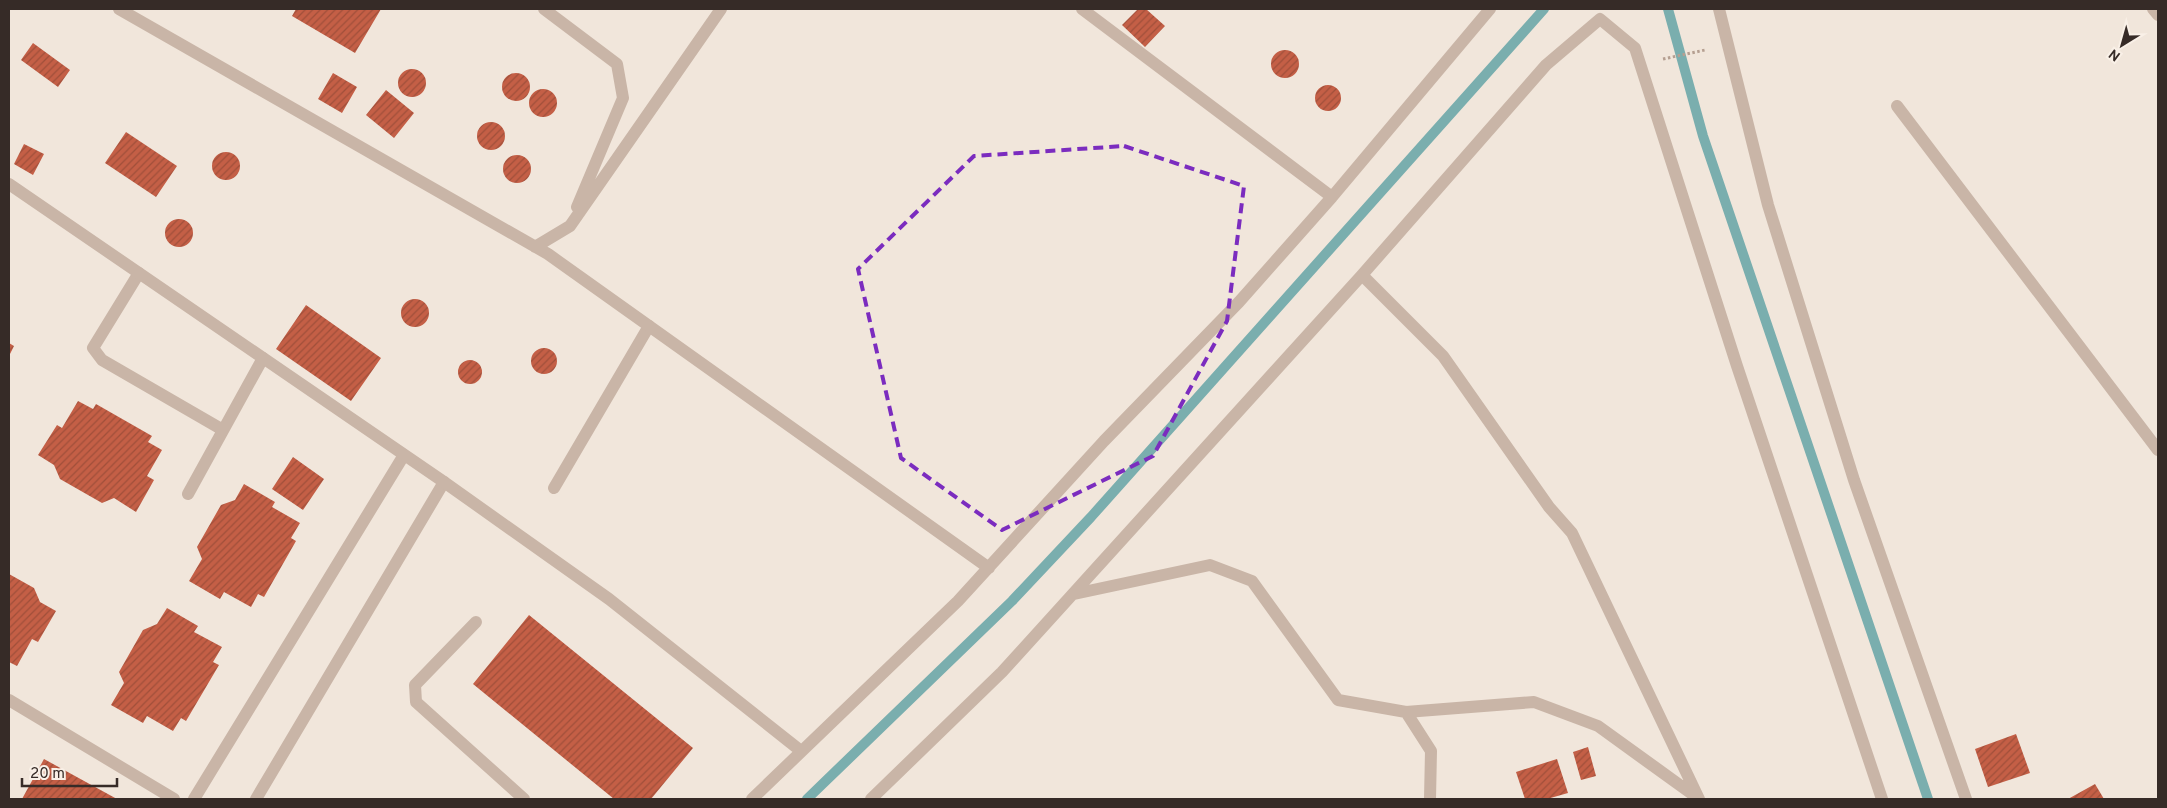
<svg xmlns="http://www.w3.org/2000/svg" width="2167" height="808" font-family="Overpass,sans-serif">
<style>
.lines{fill:none;stroke-linecap:round;stroke-linejoin:round}
.stream{stroke:#7aaeae;stroke-width:10}
.building{fill:url(#building-hatch)}
.path{stroke:#b59f91;stroke-width:3;stroke-dasharray:2.5 2.5;stroke-linecap:butt}
.service{stroke:#c9b5a7;stroke-width:12}
.minor{stroke:#c9b5a7;stroke-width:12}
.marked{fill:none;stroke:#7b2cbf;stroke-width:4;stroke-dasharray:10 6;stroke-linejoin:round}
</style>
<defs>
<pattern id="building-hatch" width="6" height="6" patternUnits="userSpaceOnUse" patternTransform="scale(1.25)"><rect width="6" height="6" fill="#c45f46"/><path d="M-1 1l2-2M0 6l6-6M5 7l2-2" fill="none" stroke="#a04f3a"/></pattern>
</defs>
<rect width="100%" height="100%" fill="#f1e6db"/>
<g class="lines">
<path class="stream" d="M1668,9l35,127 225,663
M807,799l205,-198 79,-84 453,-508"/>
</g>
<path class="building" d="M296,9h85l-26,44 -63,-37z
M1138,9h8l19,17 -20,21 -23,-22z
M33,43l37,27 -12,17 -37,-27z
M1271 64a14 14 0 1 1 28 0a14 14 0 1 1-28 0Z
M398 83a14 14 0 1 1 28 0a14 14 0 1 1-28 0Z
M333,73l24,14 -15,26 -24,-14z
M502 87a14 14 0 1 1 28 0a14 14 0 1 1-28 0Z
M1315 98a13 13 0 1 1 26 0a13 13 0 1 1-26 0Z
M529 103a14 14 0 1 1 28 0a14 14 0 1 1-28 0Z
M386,90l28,23 -20,25 -28,-23z
M477 136a14 14 0 1 1 28 0a14 14 0 1 1-28 0Z
M126,132l51,34 -21,31 -51,-34z
M24,144l20,10 -11,21 -19,-11z
M212 166a14 14 0 1 1 28 0a14 14 0 1 1-28 0Z
M503 169a14 14 0 1 1 28 0a14 14 0 1 1-28 0Z
M165 233a14 14 0 1 1 28 0a14 14 0 1 1-28 0Z
M401 313a14 14 0 1 1 28 0a14 14 0 1 1-28 0Z
M306,305l75,53 -30,43 -75,-52z
M9,343l5,3 -5,10z
M531 361a13 13 0 1 1 26 0a13 13 0 1 1-26 0Z
M458 372a12 12 0 1 1 24 0a12 12 0 1 1-24 0Z
M78,401l15,8 3,-5 56,32 -4,6 14,8 -15,26 7,4 -18,32 -22,-14 -12,5 -42,-24 -6,-14 -16,-10 19,-30 5,3z
M293,457l31,22 -21,31 -31,-21z
M244,484l31,18 -3,5 28,16 -9,15 5,3 -32,56 -6,-3 -7,13 -27,-15 -4,7 -31,-18 13,-22 -5,-12 24,-42 14,-5z
M9,574l25,14 6,14 16,9 -18,31 -6,-3 -15,27 -8,-4z
M167,608l31,18 -4,6 28,15 -9,15 6,3 -33,56 -5,-3 -8,13 -26,-15 -4,7 -32,-18 13,-22 -5,-11 24,-42 14,-6z
M529,615l164,133 -42,51h-37l-141,-115z
M2016,734l14,39 -42,14 -13,-38z
M1588,747l8,29 -15,4 -8,-28z
M44,759l73,40h-95z
M1557,759l11,34 -21,6h-22l-9,-27z
M2095,784l9,15h-36z"/>
<g class="lines">
<path class="path" d="M1663,59l42,-9"/>
<path class="service" d="M139,273l-46,75 9,12 121,70
M554,488l95,-162
M188,494l75,-136
M476,622l-61,63 1,17 108,97
M9,700l165,99
M194,799l210,-344
M256,799l188,-317"/>
<path class="minor" d="M119,9l429,245 441,314
M544,9l73,55 6,34 -46,109
M1082,9l250,188
M1719,9l49,196 86,275 112,319
M2153,9l5,6
M1897,106l261,344
M9,184l435,298 165,117 192,152
M535,247l35,-21 151,-217
M1362,275l81,81 106,151 23,26 127,266
M1074,594l136,-29 42,16 86,119 68,12 128,-10 64,24 101,73
M1406,712l25,39 -1,48
M752,799l206,-198 146,-160 135,-139 93,-105 158,-188
M871,799l131,-127 360,-397 184,-210 54,-46 35,29 102,318 145,433"/>
</g>
<path class="marked" d="M1124,146l120,40 -17,135 -74,135 -151,74 -101,-72 -43,-189 116,-113z"/>
<rect width="2167" height="808" fill="none" stroke="#362b27" stroke-width="20"/>
<g transform="translate(2122 45) rotate(217)" stroke="#f9f0e7" stroke-width="4" paint-order="stroke">
<path d="M0-4L9 19L0 12L-9 19Z" fill="#362b27"/>
<text y="-8" font-size="14" font-weight="bold" text-anchor="middle" fill="#362b27">N</text>
</g>
<path d="M22 778v8h95v-8" fill="none" stroke="#362b27" stroke-width="2.5"/>
<text x="30" y="778" font-size="15" fill="#362b27" stroke="#f9f0e7" stroke-width="4" paint-order="stroke">20 m</text>
</svg>
